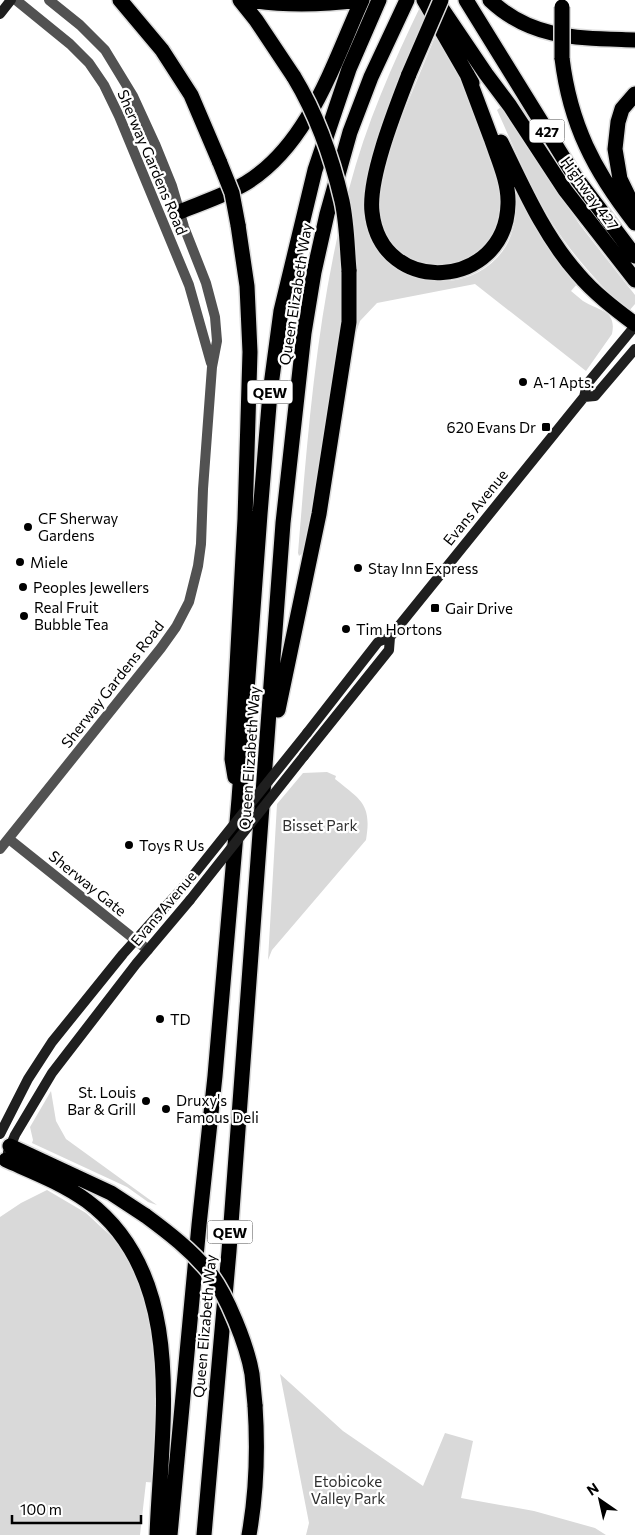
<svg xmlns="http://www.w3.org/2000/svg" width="635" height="1535" font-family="Commissioner,sans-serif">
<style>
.green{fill:#d9d9d9}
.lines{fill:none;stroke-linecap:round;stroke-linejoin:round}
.motorway-casing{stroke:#dbdbdb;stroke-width:18}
.tertiary{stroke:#525252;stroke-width:10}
.secondary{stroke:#1f1f1f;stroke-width:10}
.motorway{stroke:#000;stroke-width:15}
.motorway-bridge-casing{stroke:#dbdbdb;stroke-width:18;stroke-linecap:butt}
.secondary-bridge{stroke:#1f1f1f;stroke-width:10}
.motorway-bridge{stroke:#000;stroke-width:15}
.poi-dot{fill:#000;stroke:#fff;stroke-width:2}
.labels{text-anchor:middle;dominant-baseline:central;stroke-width:4.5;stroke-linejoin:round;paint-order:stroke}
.shield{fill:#fff;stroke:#4c4c4c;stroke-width:1}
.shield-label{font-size:14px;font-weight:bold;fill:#000}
.street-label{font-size:15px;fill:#000;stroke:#fff}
.poi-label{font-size:15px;fill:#000;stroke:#fff;text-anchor:start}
.park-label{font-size:15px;fill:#303030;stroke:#fff}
</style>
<rect width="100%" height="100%" fill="#fff"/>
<path class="green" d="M421,5l8,14 -61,166c-2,15 -5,30 0,45 3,8 9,16 14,23 32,40 97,37 124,-7 10,-17 11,-38 8,-56l5,-2 59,95 -7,8c4,3 8,7 12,10 16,10 34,9 29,33l-26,37 -111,-87 -98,19 -17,18 -27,78 -29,153 -5,4 -1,-3c10,-122 19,-245 51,-364 17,-65 43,-124 72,-184z
M437,32l28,53 36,103v26l-11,27 -17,17 -39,10 -33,-13 -17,-20 -7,-22 3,-34 20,-58z
M501,107l79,118 55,70v9l-7,8c-29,-28 -56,-57 -77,-91 -22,-35 -37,-74 -54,-111z
M327,772l9,4 -1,3c26,21 37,25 31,61l-94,110 -4,10 9,-156 26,-31z
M51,1091l5,30 10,18 91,66 -9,-3 -21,-15 -95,-44 1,-3 -3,-13z
M47,1190l39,23 14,13 12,11 16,22 13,25 12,45 5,154 -12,-1 -6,53h-140v-318l21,-14z
M280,1374l63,57 80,55 22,-53 28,8 -12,57 73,13 61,17 11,7h-300l3,-12z"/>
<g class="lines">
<defs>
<path id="motorway" d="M120,0l42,50 29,45 29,68
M240,0l16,20 38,57
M249,0c37,6 73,5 110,0
M424,0l48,83
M436,0l50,74 24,32 55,84 70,90
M466,0l108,175 61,81
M490,0c42,40 91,38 145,40
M562,58c8,66 32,113 73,165
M409,74c-13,34 -41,103 -37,138 9,86 134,78 136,-8 1,-22 -10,-45 -17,-66 -8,-21 -16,-43 -24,-64
M635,94l-13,15 -4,13 -3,27 5,30 15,31
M501,142c22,45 43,94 77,132 16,19 37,35 57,50
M179,212c22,-9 47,-17 67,-29 63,-39 87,-119 116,-183
M278,710l41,-196 30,-192v-52
M235,777l-3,-18 13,-240 5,-167 -3,-66 -9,-61
M10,1146l101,47 35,23
M6,1160c27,12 56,23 81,41 102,76 74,224 70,334
M170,1535l29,-310 16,-149 24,-277 21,-285 10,-121 11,-82 34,-141 34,-101 30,-69
M204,1535l25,-284 54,-728 21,-190 10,-61 13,-58 23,-82 21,-55 36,-77
M249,1535c8,-45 9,-85 6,-130"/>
</defs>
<use href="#motorway" class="motorway-casing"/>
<path class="tertiary" d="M16,0l54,44 19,19 15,22 15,31 70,169 22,78
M9,839l139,111
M0,849l161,-201 15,-21 13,-25 9,-36 3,-22 2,-55 9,-122 5,-26 -2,-24 -9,-34 -22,-56 -12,-41 -17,-42 -22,-48 -28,-46 -25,-25 -31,-25"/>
<path class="secondary" d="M0,14l11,-14
M584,397l11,-1 40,-47
M307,733l71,-91 12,-5 194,-240 3,-13 48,-58
M304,756l85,-106 1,-13
M0,1134l28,-55 24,-37 71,-88 68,-76
M8,1152l7,-17 37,-62 84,-109 54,-64"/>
<use href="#motorway" class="motorway"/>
<defs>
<path id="motorway-bridge" d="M562,7v51
M409,74l32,-74
M294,77c23,38 38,81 48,124 5,23 5,46 7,69
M220,163l12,30 6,32
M146,1216c23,17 45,34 63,56 18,23 38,73 43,102 1,10 2,20 3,31"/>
</defs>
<use href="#motorway-bridge" class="motorway-bridge-casing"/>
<path class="secondary-bridge" d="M191,878l116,-145
M190,900l114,-144"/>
<use href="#motorway-bridge" class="motorway-bridge"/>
</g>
<g class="poi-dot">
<circle cx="523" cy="382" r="5"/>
<rect x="541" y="422" width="10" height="10" rx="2.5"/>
<circle cx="28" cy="527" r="5"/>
<circle cx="20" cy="562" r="5"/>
<circle cx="358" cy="568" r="5"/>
<circle cx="23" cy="587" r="5"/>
<rect x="430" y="603" width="10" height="10" rx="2.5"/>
<circle cx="24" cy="616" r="5"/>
<circle cx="346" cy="629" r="5"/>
<circle cx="129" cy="845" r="5"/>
<circle cx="160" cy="1019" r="5"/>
<circle cx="146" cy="1101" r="5"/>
<circle cx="166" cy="1109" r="5"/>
</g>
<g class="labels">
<g class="shield">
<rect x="529.5" y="119.5" width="35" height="23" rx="4"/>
<rect x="247.5" y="380.5" width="45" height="23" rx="4"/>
<rect x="207.5" y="1220.5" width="45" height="23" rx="4"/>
</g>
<g class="shield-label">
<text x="547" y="131">427</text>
<text x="270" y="392">QEW</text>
<text x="230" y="1232">QEW</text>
</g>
<g class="street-label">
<text transform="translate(153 162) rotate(67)">Sherway Gardens Road</text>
<text transform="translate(590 193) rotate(54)">Highway 427</text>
<text transform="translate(295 294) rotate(-81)">Queen Elizabeth Way</text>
<text transform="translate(475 507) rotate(-51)">Evans Avenue</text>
<text transform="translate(112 684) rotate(-52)">Sherway Gardens Road</text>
<text transform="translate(249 758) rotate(-86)">Queen Elizabeth Way</text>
<text transform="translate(88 883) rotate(39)">Sherway Gate</text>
<text transform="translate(163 908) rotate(-50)">Evans Avenue</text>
<text transform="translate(204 1326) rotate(-85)">Queen Elizabeth Way</text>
</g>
<g class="poi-label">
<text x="533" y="382">A-1 Apts.</text>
<text x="536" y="427" text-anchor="end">620 Evans Dr</text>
<text x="38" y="518">CF Sherway<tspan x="38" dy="17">Gardens</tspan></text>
<text x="30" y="562">Miele</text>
<text x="368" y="568">Stay Inn Express</text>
<text x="33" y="587">Peoples Jewellers</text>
<text x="34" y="607">Real Fruit<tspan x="34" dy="17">Bubble Tea</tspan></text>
<text x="445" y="608">Gair Drive</text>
<text x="356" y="629">Tim Hortons</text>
<text x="139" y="845">Toys R Us</text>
<text x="170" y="1019">TD</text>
<text x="136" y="1092" text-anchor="end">St. Louis<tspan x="136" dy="17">Bar &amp; Grill</tspan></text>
<text x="176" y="1100">Druxy's<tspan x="176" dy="17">Famous Deli</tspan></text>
</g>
<g class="park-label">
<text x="320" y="825">Bisset Park</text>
<text x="348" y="1481">Etobicoke<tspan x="348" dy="17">Valley Park</tspan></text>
</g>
</g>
<g transform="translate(600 1500) rotate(326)" stroke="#ffffff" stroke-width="4" paint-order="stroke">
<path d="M0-4L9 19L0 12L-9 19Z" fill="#000000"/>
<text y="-8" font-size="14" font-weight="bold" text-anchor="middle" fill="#000000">N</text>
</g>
<path d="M12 1515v8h129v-8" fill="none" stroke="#000000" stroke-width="2.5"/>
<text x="20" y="1515" font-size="15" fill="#000000" stroke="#ffffff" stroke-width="4" paint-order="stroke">100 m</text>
</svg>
